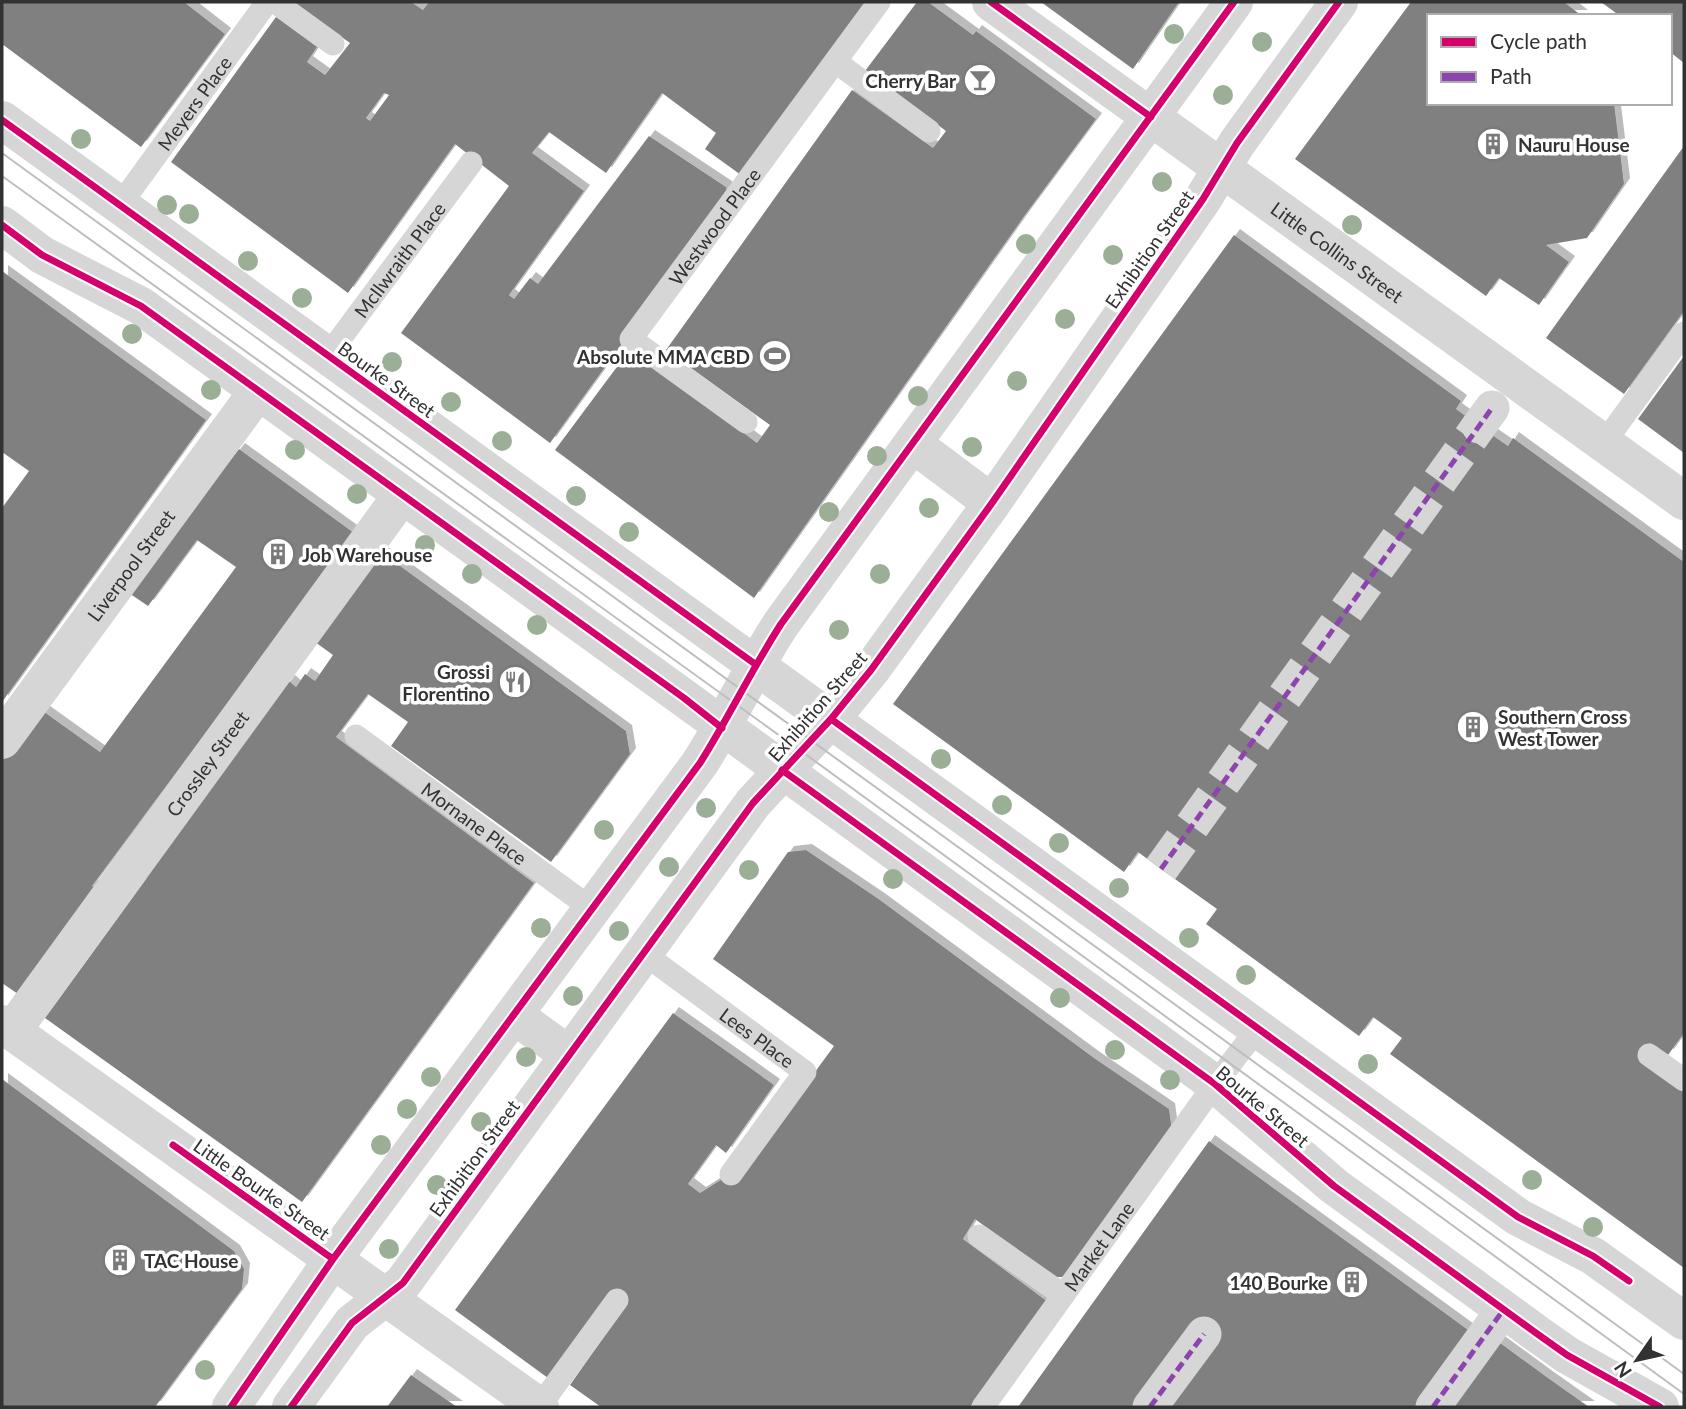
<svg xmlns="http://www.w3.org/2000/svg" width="1686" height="1409" font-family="Lato,sans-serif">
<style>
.building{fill:#808080;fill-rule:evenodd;filter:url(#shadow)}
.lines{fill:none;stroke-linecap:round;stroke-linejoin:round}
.pedestrian-tunnel{stroke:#d6d6d6;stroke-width:35;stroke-dasharray:35 18;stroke-linecap:butt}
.service{stroke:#d6d6d6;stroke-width:23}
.pedestrian{stroke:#d6d6d6;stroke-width:35}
.minor{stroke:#d6d6d6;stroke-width:38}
.tertiary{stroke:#d6d6d6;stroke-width:38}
.tram{stroke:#bebebe;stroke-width:2}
.quiet{stroke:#8e44ad;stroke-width:5;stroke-dasharray:10 5;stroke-linecap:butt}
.cycleway-casing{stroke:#fff;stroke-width:11}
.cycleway{stroke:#d6006c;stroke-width:7}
.tree{fill:#9aaf95}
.labels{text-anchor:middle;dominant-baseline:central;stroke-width:7;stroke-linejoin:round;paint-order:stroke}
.poi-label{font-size:19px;font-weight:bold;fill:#323232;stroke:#fff;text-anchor:end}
.street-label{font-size:19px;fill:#323232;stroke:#fff}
</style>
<defs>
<filter id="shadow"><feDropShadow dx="6" dy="-6" stdDeviation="0" flood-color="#0004"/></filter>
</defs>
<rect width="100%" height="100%" fill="#fff"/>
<path class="building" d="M2,2h182l41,32 -84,113 -139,-103z
M292,2h119l12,8 6,-8h437l-125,173 -36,-26 11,-16 -54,-40 -56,80 -57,-41 -17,21 52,38 -75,104 5,4 16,-21 8,6 111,-148 77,51 2,10 -178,246 -149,-110 108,-147 -54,-42 -107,149 -177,-131 105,-145 41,30 -10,15 18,13 25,-32zM384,93l5,2 -19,26 -4,-3z
M917,2h11l45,33 3,-4 120,88 -71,96 -271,383 -199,-148 76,-102 126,95 13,-18 -104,-75 186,-260 81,58 13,-17 -81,-60z
M1041,2h138l-46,67z
M1411,2h153l18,14h-153v87h185l10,81 -37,54 -41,7 23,17 -30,43 -40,-27 -13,18 -191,-137z
M1601,2h83v61l-14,-11v-36h-50z
M1684,146v165l-60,83 -78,-56z
M1234,235l227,166 -5,8 23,17 29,20 5,-8 171,124v471l-16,22 -18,-12 -11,15 45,31v179l-294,-214 12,-16 -29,-21 -14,19 -153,-112 11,-15 -56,-40 -23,-17 -14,20 -231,-168z
M2,271l204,149 -204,282v-194l27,-37 -27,-19z
M1684,356v97l-46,-34z
M239,449l115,84 -262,353 2,1 -76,107 -16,-11v-224l38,-50 60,43 136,-185 -39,-27 -49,66 -22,-15z
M381,552l245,179 4,23 -79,108 -160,-116 17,-24 -40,-28 -32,43 198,146 -232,319 -257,-184 101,-139 -3,-2 146,-196 7,6 9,-13 10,7 18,-26 -18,-13z
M806,850l74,50 214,158 75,51 3,22 -107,146h-12l-78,-58 -12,20 85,63 -78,105h-369l-31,-22 56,-80 -78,73 -93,-68 218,-297 101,72 -48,68 -10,-8 -28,39 12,9 49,-31 85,-116 -121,-87 75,-107z
M2,1079l232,172 10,18 -2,20 -87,118h-153z
M1209,1141l266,194 -52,72h-405z
M1492,1337l56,41 41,29h-146z
M411,1375l46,32h-70z"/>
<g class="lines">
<path class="pedestrian-tunnel" d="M1161,869l318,-443"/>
<g class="service">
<path d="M275,2l58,42"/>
<path d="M836,62l93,69"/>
<path id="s1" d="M120,205l147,-203"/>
<path id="s2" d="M328,355l143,-192"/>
<path id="s3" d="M746,422l-115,-83 248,-337"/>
<path d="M1604,443l80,-110"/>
<path id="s4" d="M356,736l236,173"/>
<path id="s5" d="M643,953l162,119 -74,102"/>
<path d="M1649,1055l35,25"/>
<path d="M979,1236l84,59"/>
<path d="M539,1407l78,-107"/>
<path id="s6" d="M983,1407l232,-323 43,-56"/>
</g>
<path class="pedestrian" d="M1479,426l13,-18
M1150,1407l54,-73
M1433,1407l71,-98"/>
<g class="minor">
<path id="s7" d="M991,2l693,499"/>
<path id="s8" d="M2,740l256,-349"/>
<path d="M2,1024l538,383"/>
<path id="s9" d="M12,1031l390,-536"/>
</g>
<path class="tertiary" d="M2,120l1516,1097 75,39 91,65
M2,225l40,30 99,51 543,392 531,386 119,102 202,147 31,22 93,52
M913,444l79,59
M514,1015l55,40
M231,1407l102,-148 367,-496c29,-46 52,-94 81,-139l453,-622
M291,1407l61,-84 51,-40 350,-480 78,-84 40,-49 121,-167 211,-304 34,-56 102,-141"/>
<path class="tram" d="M2,153l1682,1221
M2,176l799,575 883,643"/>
<path class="quiet" d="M1161,869l331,-461
M1150,1407l54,-73
M1433,1407l71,-98"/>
<defs>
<path id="cycleway" d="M991,2l160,115
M2,120l753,544
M2,225l40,30 99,51 543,392 38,30
M831,719l687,498 75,39 36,25
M782,770l433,314 119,102 202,147 31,22 93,52
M173,1145l160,114
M231,1407l102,-148 367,-496c29,-46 52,-94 81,-139l453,-622
M291,1407l61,-84 51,-40 350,-480 78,-84 40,-49 121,-167 211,-304 34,-56 102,-141"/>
</defs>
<use href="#cycleway" class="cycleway-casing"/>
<use href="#cycleway" class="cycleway"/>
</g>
<g class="tree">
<circle cx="1174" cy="34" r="10"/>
<circle cx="1262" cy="42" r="10"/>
<circle cx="1223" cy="95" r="10"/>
<circle cx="81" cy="139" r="10"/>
<circle cx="1162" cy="182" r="10"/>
<circle cx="167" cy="205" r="10"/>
<circle cx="189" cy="214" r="10"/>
<circle cx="1352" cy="225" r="10"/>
<circle cx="1026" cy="244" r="10"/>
<circle cx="1113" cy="255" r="10"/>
<circle cx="248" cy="261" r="10"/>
<circle cx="302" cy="298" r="10"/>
<circle cx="1065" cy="319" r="10"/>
<circle cx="132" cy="334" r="10"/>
<circle cx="392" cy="362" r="10"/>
<circle cx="1017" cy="381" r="10"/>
<circle cx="211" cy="390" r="10"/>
<circle cx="918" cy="396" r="10"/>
<circle cx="451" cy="402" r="10"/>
<circle cx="502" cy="441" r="10"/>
<circle cx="972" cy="447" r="10"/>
<circle cx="295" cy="450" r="10"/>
<circle cx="877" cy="456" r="10"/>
<circle cx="357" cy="494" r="10"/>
<circle cx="576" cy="496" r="10"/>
<circle cx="929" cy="508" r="10"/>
<circle cx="829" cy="512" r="10"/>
<circle cx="629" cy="532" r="10"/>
<circle cx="425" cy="545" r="10"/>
<circle cx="472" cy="574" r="10"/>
<circle cx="880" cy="574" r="10"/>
<circle cx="537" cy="625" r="10"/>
<circle cx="839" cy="630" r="10"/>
<circle cx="941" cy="759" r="10"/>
<circle cx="1002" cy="805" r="10"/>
<circle cx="706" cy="808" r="10"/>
<circle cx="604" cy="830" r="10"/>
<circle cx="1059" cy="843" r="10"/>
<circle cx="669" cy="867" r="10"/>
<circle cx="749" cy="870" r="10"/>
<circle cx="893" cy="879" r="10"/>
<circle cx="1119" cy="888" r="10"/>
<circle cx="541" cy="928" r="10"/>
<circle cx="619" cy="931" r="10"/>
<circle cx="1189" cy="938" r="10"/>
<circle cx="1246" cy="975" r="10"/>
<circle cx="573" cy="996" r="10"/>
<circle cx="1060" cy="998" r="10"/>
<circle cx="1115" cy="1050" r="10"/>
<circle cx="526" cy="1057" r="10"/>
<circle cx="1368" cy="1064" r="10"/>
<circle cx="431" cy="1077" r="10"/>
<circle cx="1170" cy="1080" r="10"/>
<circle cx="407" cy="1109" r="10"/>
<circle cx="481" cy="1122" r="10"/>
<circle cx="381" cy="1145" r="10"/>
<circle cx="1532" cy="1180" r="10"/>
<circle cx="437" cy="1185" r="10"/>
<circle cx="1593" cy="1227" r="10"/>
<circle cx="389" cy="1249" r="10"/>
<circle cx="205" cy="1370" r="10"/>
</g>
<defs>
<symbol id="bar-ring" viewBox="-11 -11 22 22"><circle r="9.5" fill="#fff" stroke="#7a7a7a" stroke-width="1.5"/><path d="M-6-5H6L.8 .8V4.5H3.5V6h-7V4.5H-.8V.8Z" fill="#7a7a7a"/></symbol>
<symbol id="building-ring" viewBox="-11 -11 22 22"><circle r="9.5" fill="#fff" stroke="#7a7a7a" stroke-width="1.5"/><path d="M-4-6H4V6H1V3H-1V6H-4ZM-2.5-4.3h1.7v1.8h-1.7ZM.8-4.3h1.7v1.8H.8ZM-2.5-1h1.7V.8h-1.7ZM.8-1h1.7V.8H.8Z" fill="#7a7a7a"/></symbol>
<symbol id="stadium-ring" viewBox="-11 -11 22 22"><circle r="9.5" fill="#fff" stroke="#7a7a7a" stroke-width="1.5"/><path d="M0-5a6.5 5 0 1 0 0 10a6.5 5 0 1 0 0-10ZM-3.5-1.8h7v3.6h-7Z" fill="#7a7a7a"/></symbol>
<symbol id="restaurant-ring" viewBox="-11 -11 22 22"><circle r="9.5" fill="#fff" stroke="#7a7a7a" stroke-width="1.5"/><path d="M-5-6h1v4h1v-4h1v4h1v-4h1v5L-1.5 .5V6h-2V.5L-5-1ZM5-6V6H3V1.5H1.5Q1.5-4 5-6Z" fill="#7a7a7a"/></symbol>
</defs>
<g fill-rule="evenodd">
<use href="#bar-ring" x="961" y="61" width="38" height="38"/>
<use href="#building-ring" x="1474" y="125" width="38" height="38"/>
<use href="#stadium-ring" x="756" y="337" width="38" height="38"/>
<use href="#building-ring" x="259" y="535" width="38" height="38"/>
<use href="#restaurant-ring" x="496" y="663" width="38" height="38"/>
<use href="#building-ring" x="1454" y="708" width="38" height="38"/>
<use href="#building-ring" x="101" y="1241" width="38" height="38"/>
<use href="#building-ring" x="1333" y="1263" width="38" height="38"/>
</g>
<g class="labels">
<g class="poi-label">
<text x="956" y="80">Cherry Bar</text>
<text x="1518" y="144" text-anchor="start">Nauru House</text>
<text x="750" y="356">Absolute MMA CBD</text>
<text x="302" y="554" text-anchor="start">Job Warehouse</text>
<text x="490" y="671">Grossi<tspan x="490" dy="22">Florentino</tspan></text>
<text x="1498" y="716" text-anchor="start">Southern Cross<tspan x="1498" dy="22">West Tower</tspan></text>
<text x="144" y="1260" text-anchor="start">TAC House</text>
<text x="1328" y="1282">140 Bourke</text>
</g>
<g class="street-label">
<text stroke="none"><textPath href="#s1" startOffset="126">Meyers Place</textPath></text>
<text stroke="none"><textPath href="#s3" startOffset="282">Westwood Place</textPath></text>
<text transform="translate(1149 249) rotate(-55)">Exhibition Street</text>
<text stroke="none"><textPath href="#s7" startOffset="427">Little Collins Street</textPath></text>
<text stroke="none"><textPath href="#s2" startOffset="119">McIlwraith Place</textPath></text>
<text transform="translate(387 379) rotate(36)">Bourke Street</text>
<text stroke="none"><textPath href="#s8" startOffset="217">Liverpool Street</textPath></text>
<text transform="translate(817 706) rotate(-49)">Exhibition Street</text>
<text stroke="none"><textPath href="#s9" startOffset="331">Crossley Street</textPath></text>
<text stroke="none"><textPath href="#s4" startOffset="147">Mornane Place</textPath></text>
<text stroke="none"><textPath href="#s5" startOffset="142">Lees Place</textPath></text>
<text transform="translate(1263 1106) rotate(40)">Bourke Street</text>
<text transform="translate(474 1158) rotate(-54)">Exhibition Street</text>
<text transform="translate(262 1189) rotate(35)">Little Bourke Street</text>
<text stroke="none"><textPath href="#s6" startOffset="198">Market Lane</textPath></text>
</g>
</g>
<rect width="1686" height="1409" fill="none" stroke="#323232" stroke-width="7"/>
<rect x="1427" y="14" width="245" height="91" fill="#ffffff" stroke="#adadad" stroke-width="2"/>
<rect x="1441" y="37" width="35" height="10" fill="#d6006c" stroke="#adadad" stroke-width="2"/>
<text x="1490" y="49" font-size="21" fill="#323232">Cycle path</text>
<rect x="1441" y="72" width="35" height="10" fill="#8e44ad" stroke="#adadad" stroke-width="2"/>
<text x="1490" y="84" font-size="21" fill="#323232">Path</text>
<g transform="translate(1637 1360) rotate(236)" stroke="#ffffff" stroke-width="5" paint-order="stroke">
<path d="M0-5L12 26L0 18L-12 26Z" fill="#323232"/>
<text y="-10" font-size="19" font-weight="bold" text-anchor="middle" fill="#323232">N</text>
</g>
</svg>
